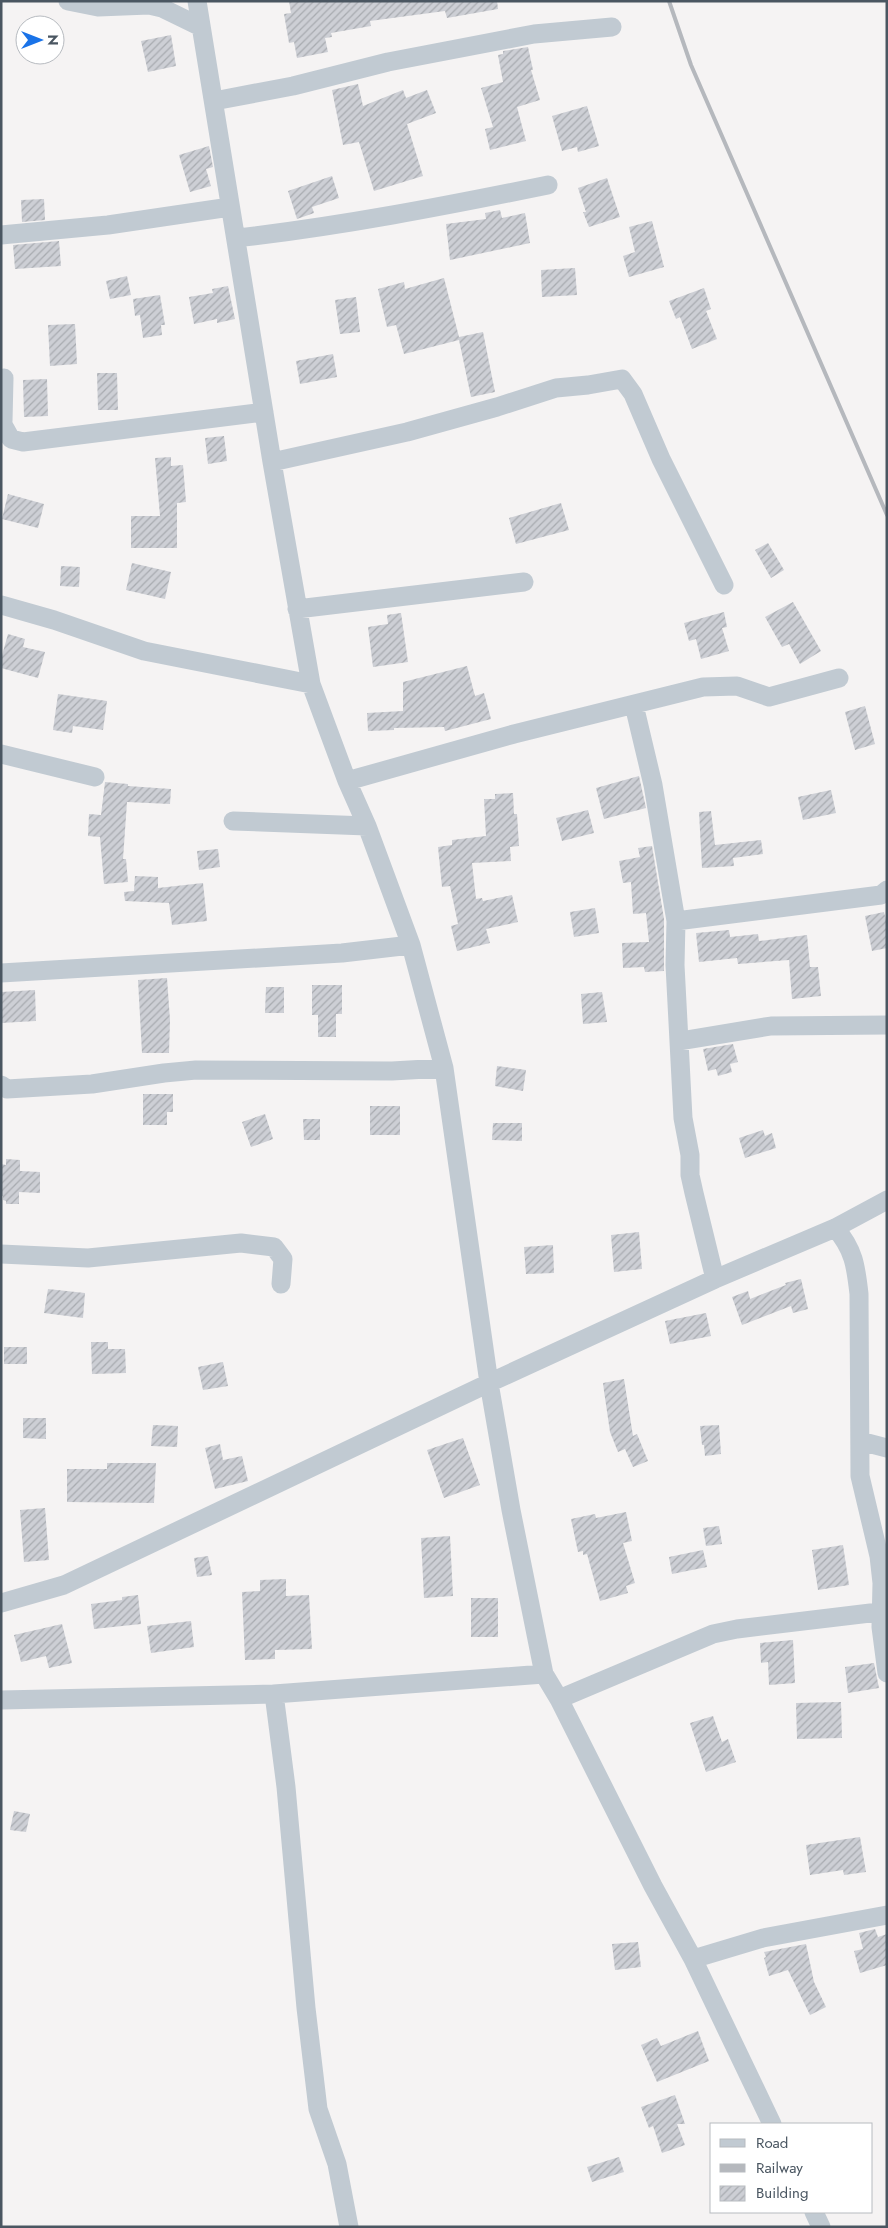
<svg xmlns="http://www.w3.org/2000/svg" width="888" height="2228" font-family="Jost,sans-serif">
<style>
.building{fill:url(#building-hatch)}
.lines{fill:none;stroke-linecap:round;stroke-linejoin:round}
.street{stroke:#c1cad2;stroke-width:19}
.rail{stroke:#b5b8bd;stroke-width:4}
</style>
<defs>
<pattern id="building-hatch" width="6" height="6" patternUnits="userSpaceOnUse" patternTransform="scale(1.25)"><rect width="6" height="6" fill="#cdcfd5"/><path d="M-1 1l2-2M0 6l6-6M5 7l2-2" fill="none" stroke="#a8abb0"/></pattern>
</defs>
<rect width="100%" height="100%" fill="#f5f3f3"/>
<path class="building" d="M289,1h208l1,8 -51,9 -2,-7 -75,10 1,5 -40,7 1,4 -7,1 3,14 -31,6 -3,-16 -5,1 -5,-29 7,-1z
M171,35l5,31 -28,6 -7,-31z
M528,47l5,23h-2l9,30 -23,7 9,34 -36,9 -5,-21 8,-2 -12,-39 22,-6 -5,-27 5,-1v-3z
M358,84l5,22 40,-16 3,8 21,-8 9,23 -29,11 16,52 -49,15 -15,-49 -16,3 -11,-55z
M587,106l12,40 -21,6 -1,-5 -15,4 -10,-35z
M209,146l4,21 -7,2 5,17 -21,6 -11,-37z
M332,176l7,22 -27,9 2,6 -17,6 -9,-28z
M607,178l13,39 -31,10 -6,-15h3l-8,-24z
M44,199l1,21 -23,2 -1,-22z
M500,210l2,8 23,-5 5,30 -80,17 -4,-36 40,-5 -1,-6z
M652,221l12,46 -35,10 -6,-21 12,-4 -6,-25z
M59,241l2,25 -46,3 -2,-24z
M575,268l2,27 -35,2 -1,-27z
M127,276l4,19 -21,4 -4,-18z
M444,278l15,59 24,-5 12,60 -24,5 -12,-57 -55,14 -8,-29 -9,2 -9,-38 26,-7 1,7z
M228,286l7,33 -18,4v-4l-23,5 -5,-27 24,-4 -1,-4z
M704,288l7,21 -5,2 11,28 -25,10 -12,-32 -4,2 -7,-18z
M160,295l5,30h-4l1,10 -19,3 -3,-23 -5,1 -2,-17z
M356,297l4,35 -20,2 -5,-34z
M75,324l2,40 -27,2 -2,-41z
M333,354l4,23 -37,7 -4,-23z
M97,373h20l1,37h-20z
M47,379l1,37 -24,1 -1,-37z
M224,436l3,25 -19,3 -3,-26z
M171,457v9l12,-1 3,37 -9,1v45h-46v-32h29l-5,-58z
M8,494l36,10 -6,24 -36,-9z
M561,503l8,27 -53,14 -7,-26z
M768,543l16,27 -13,8 -16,-28z
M132,563l39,9 -6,27 -39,-9z
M61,566l19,1 -1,20 -19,-1z
M793,602l28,49 -21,13 -11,-20 -7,3 -17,-30z
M724,612l3,15 -5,1 7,23 -28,8 -5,-20 -7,2 -5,-18z
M401,613l7,49 -35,5 -5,-40 20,-3 -1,-9z
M8,634l17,5 -2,8 22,5 -7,26 -37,-10v-9z
M467,666l8,30 9,-3 7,26 -46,12 -1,-4 -50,1v2l-26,1 -1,-18 36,-2v-29z
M58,694l49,7 -4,29 -30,-4 -1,7 -19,-3z
M865,706l10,38 -20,6 -10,-38z
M639,776l7,32 -42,11 -8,-31z
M105,782l23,2v2l43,3 -1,15 -43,-2 -4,57h3l2,23 -24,2 -4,-47 -12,-1 1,-22 12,1z
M831,790l5,23 -33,7 -5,-23z
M513,793l1,21h3l2,32 -9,1 1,14 -39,2 4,36 6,-1 1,3 29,-6 6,27 -32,7 4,14 -33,8 -6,-25 7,-2 -8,-38 -8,1 -4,-40 14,-2v-5l34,-4 -2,-37h11v-5z
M588,810l6,23 -32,8 -6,-23z
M711,811l4,34 46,-5 2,14 -30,4 1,8 -32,2 -3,-56z
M652,846l12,73v52l-19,1 -1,-5 -21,1 -1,-25 27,-1 -3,-29 -13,1 -2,-32 -8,1 -4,-22 21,-4 -2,-9z
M218,849l2,18 -21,3 -2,-19z
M135,876l23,1v11l45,-5 4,38 -35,4 -3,-22 -44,-2 -1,-9 10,-1z
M595,908l4,25 -25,4 -4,-25z
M884,912l3,13v23l-15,3 -7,-35z
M729,930l1,7 28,-3 1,7 48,-6 3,32h8l3,29 -29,3 -3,-39 -51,4 -1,-6 -38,4 -3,-29z
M167,978l3,42 -1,33h-27l-4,-73z
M312,985h30v29h-6v23h-18v-22h-6z
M266,987h18v26h-19z
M35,990l1,31 -35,2v-31z
M602,992l5,30 -24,2 -2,-30z
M733,1044l5,18 -8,2 2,8 -14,4 -2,-7 -8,2 -5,-22z
M497,1066l29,4 -3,21 -28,-5z
M143,1094h30v18h-6v13h-24z
M370,1106h30v29h-30z
M265,1114l8,25 -22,8 -9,-25z
M303,1119h17v21h-16z
M493,1123h29v18l-30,-1z
M763,1130l2,6 7,-3 4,15 -31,10 -6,-20z
M6,1159l14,1v11l20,1v21l-21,-1v12h-13v-3l-3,-1v-4h-2v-32l5,1z
M639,1232l3,37 -28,3 -3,-37z
M553,1245l1,28 -28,1 -2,-27z
M801,1279l7,30 -15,4 -2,-7 -49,19 -10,-28 16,-6 2,8 36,-14 -1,-2z
M48,1289l37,4 -2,25 -39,-5z
M706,1313l5,23 -41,8 -5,-23z
M91,1342h17v7h17l1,24 -34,1z
M4,1347h23v17h-23z
M223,1362l5,24 -25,4 -5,-23z
M624,1379l9,57 4,-2 11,27 -15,6 -8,-18 -7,3 -8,-20 -6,-41 -1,-8z
M23,1418h23v21l-23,-1z
M153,1425l25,1 -1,21 -26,-1z
M719,1425l2,29 -16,2 -1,-11h-2l-2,-19z
M463,1438l17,47 -36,13 -17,-48z
M220,1444l3,16 19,-4 6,25 -33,8 -10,-41z
M107,1463h49l-2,40 -87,-1v-33h40z
M45,1508l4,52 -25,2 -4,-52z
M626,1512l6,29 -9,2 12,40 -9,3 2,7 -28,8 -13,-47 -4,1v-4l-5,1 -7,-33 24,-5 1,4z
M719,1526l3,18 -16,2 -3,-18z
M450,1536l3,60 -29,2 -3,-60z
M843,1545l6,40 -31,5 -6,-40z
M703,1550l4,17 -35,7 -3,-17z
M208,1556l4,19 -15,2 -3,-19z
M286,1579v17l23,-1 3,54 -37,1v9l-30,1 -3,-68 18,-1v-11z
M138,1595l3,29 -47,5 -3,-25 31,-4v-3z
M471,1598h27v39h-27z
M191,1621l3,26 -43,6 -4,-27z
M62,1624l10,39 -23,5 -3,-12 -25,6 -7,-27z
M793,1640l2,43 -26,2 -1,-23 -7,1 -1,-20z
M874,1663l5,25 -31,5 -3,-26z
M841,1702l1,36 -45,1 -1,-36z
M713,1716l9,26 6,-3 8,23 -30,10 -16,-49z
M14,1811l16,3 -4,18 -16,-2z
M860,1837l6,35 -22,3 -1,-5 -33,5 -4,-30z
M875,1929l3,8 9,-3v31l-27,8 -6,-22 9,-2 -4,-16z
M638,1942l3,25 -26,3 -3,-26z
M806,1944l8,38 12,25 -16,8 -22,-45 -19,6 -5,-18 2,-1 -2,-5z
M698,2031l11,30 -52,21 -16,-37 16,-7 4,8z
M675,2095l10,29h-8l8,21 -23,8 -9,-27 -4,2 -8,-21z
M619,2157l5,15 -32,10 -5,-15z"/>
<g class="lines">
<path class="street" d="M68,1l30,6 51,-2 13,3 39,19
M197,1l75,461 39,222 36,97 20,45 44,119 33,123 45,315 22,127 33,164
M214,101l79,-15 95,-24 146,-28 78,-7
M1,235l107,-10 122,-18
M237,238c105,-12 208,-32 311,-53
M1,421l10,18 12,3 241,-30
M3,421l1,-43
M272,462l135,-30 90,-25 59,-19 32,-3 34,-6 11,15 28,65 63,126
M1,605l53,15 90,31 167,33
M297,609l227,-27
M634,705l19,80 23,136 -1,44 8,153 7,37v20l4,18 21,86
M1,754l94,23
M347,781l167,-47 189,-47 34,-1 32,11 70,-19
M233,821l134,5
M676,921l205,-26 6,-5
M1,973l341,-20 69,-8
M680,1041l91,-15 116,-1
M1,1085l6,4 85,-5 72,-11 32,-3 196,1 52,-3
M835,1228c19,21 21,39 24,66l1,182 19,80 3,27 -1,44 6,46
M1,1254l87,4 153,-15 33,4 9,12 -2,25
M860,1441l27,7
M1,1603l63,-18 425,-202 226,-104 120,-51 52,-28
M274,1694l12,93 20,221 12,101 19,55 12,63
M559,1699l154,-65 24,-5 150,-18
M1,1700l273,-6 270,-20 15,25 94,187 40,73 79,165
M693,1959l70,-21 124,-23
M814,2212l7,15"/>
<path class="rail" d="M669,1l22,64 196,450"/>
</g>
<rect width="888" height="2228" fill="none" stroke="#4a5661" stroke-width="5"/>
<rect x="710" y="2123" width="162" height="90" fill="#ffffff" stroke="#b7bbc0"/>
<rect x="720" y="2139" width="25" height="8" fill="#c1cad2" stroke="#b7bbc0"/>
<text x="756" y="2148" font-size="15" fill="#4a5661">Road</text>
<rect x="720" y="2164" width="25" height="8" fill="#b5b8bd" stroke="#b7bbc0"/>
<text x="756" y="2173" font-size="15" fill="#4a5661">Railway</text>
<rect x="720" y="2186" width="25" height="15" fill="url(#building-hatch)" stroke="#b7bbc0"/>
<text x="756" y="2198" font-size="15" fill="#4a5661">Building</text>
<g transform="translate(40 40) rotate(90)"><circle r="24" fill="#ffffff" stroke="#b7bbc0"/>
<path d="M0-4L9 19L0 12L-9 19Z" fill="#1a73e8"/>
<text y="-8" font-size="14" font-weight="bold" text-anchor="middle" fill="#4a5661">N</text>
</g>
</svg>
